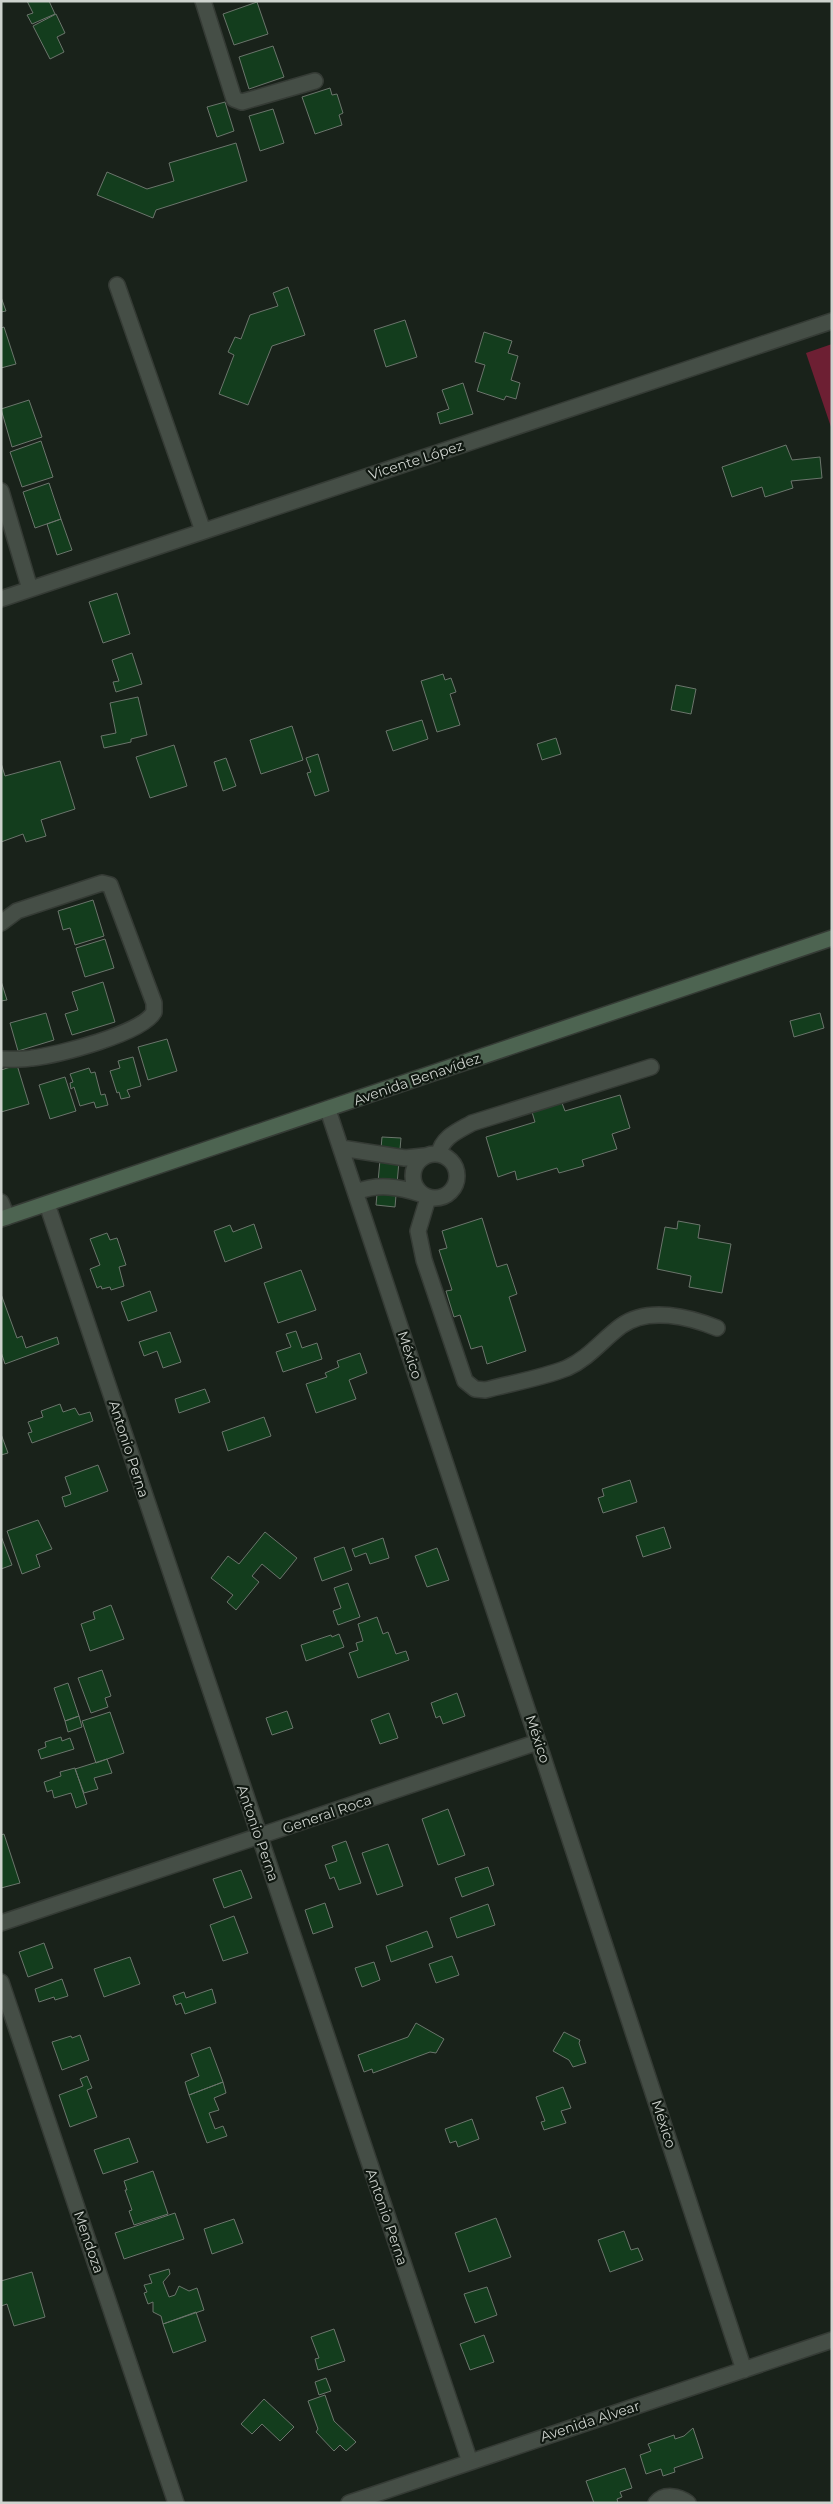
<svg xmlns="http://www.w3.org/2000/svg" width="833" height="2504" font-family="Montserrat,sans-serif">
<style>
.green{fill:#6d1f33}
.building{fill:#133d1d;stroke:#6b756c}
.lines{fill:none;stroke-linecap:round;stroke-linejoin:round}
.minor-casing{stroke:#353b35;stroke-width:18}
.secondary-casing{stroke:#353b35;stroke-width:18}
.minor{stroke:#454e46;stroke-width:15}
.secondary{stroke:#4d6451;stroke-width:15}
.labels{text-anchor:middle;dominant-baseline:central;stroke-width:4.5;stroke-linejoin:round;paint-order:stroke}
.street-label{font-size:14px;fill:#ced3ce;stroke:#101811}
</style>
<rect width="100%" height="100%" fill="#19221a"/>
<path class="green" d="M832,344v86l-26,-77z"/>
<path class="building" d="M27,1h22l6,13 -23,10 -5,-9 6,-2z
M257,2l11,32 -34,11 -11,-31z
M56,14l9,19 -8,4 7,15 -14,7 -17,-33z
M273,46l11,31 -35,12 -10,-32z
M330,88l2,7 5,-1 6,19 -4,2 3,10 -27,9 -13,-37z
M225,102l9,29 -17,6 -10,-30z
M273,109l11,34 -24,8 -11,-35z
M236,143l11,38 -91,29 -3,8 -56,-23 10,-23 40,17 27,-8 -5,-18z
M288,287l17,48 -33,11 -24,59 -29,-11 15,-39 -6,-3 7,-15 6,2 9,-24 28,-9 -5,-13z
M1,297l5,14 -5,1z
M405,320l12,37 -31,10 -12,-37z
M4,327l12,37 -15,4v-40z
M484,332l28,9 -4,12 10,3 -7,24 9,3 -4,16 -10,-3 -2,4 -27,-9 8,-26 -10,-3z
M463,383l10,31 -33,10 -3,-11 12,-4 -7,-19z
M29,400l13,37 -30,10 -11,-38z
M41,441l12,36 -31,10 -12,-35z
M786,445l6,15 28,-3 2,21 -31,3 2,7 -28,9 -3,-10 -30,10 -10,-30z
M49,483l12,36 -26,9 -12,-36z
M61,519l11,31 -15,5 -10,-31z
M117,593l13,41 -27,9 -14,-41z
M132,653l10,31 -26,8 -3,-10 6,-1 -7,-21z
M443,674l2,6 6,-2 5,14 -6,2 10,31 -23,7 -16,-51z
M676,685l20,4 -5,25 -20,-4z
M138,697l9,38 -16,4v3l-27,6 -3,-12 15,-3 -6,-30z
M422,720l6,19 -35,12 -7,-20z
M292,726l11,34 -42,14 -11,-34z
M556,738l5,16 -19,6 -5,-16z
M174,745l13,41 -37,12 -14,-41z
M318,754l11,37 -14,5 -8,-23 4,-1 -5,-14z
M226,758l10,28 -13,5 -9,-29z
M60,761l15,48 -34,11 5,16 -20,6 -3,-8 -22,8v-79l4,13z
M93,900l11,36 -29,9 -5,-17 -7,2 -5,-19z
M105,939l9,29 -29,9 -9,-29z
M1,981l6,19 -6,1z
M103,982l12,40 -43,13 -7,-21 13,-4 -6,-18z
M46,1013l8,27 -36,11 -8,-28z
M820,1013l4,15 -30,9 -4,-16z
M167,1039l10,32 -29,9 -10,-33z
M133,1057l8,29 -14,4 3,7 -9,2 -2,-7 -2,1 -7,-22 10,-3 -2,-7z
M17,1065l12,39 -28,8v-42z
M89,1068l2,5 4,-1 6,23 4,-1 3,11 -12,3 -2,-6 -14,4 -6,-19 -3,2 -1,-6 3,-1 -3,-8z
M65,1077l11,34 -26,8 -11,-34z
M620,1095l10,33 -18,6 5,15 -35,11 2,6 -25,7 -2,-5 -40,12 -2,-9 -17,6 -12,-40 49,-15 -3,-10 30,-9 3,8z
M382,1137l19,1 -6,69 -19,-2z
M482,1218l15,49 10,-3 10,30 -8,3 17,54 -39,13 -5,-18 -11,3 -11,-34 -6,2 -8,-26 6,-1 -13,-40 8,-2 -5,-17z
M678,1221l22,4 -2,13 33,6 -9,49 -33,-6 2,-11 -34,-7 8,-42 12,2z
M254,1224l8,24 -37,14 -11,-31 16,-6 3,7z
M107,1233l3,7 7,-2 9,27 -7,2 5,19 -13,4 -1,-3 -8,2 -1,-3 -4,2 -7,-19 10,-4 -10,-26z
M301,1270l15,40 -38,13 -14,-40z
M150,1291l7,20 -29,10 -7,-19z
M1,1294l16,44 5,-2 4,12 31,-11 2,7 -54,20 -4,-12z
M296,1331l6,17 15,-5 5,16 -39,13 -7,-20 15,-5 -5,-13z
M170,1332l11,30 -18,6 -6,-17 -13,5 -5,-14z
M360,1353l7,20 -18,7 7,19 -40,14 -10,-29 21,-7 -2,-4 14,-6 -2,-6z
M205,1389l5,13 -31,11 -4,-14z
M60,1404l3,8 12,-4 4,7 11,-3 3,9 -61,22 -4,-10 4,-1 -4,-10 15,-5 -2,-6z
M264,1417l7,19 -43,15 -6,-19z
M1,1434l7,19 -7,2z
M98,1465l10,26 -43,16 -3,-10 9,-3 -6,-17z
M630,1480l7,22 -34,11 -5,-15 6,-2 -2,-7z
M38,1520l14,29 -16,6 4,12 -18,7 -15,-43z
M664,1527l7,21 -28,9 -7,-21z
M265,1532l32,26 -17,21 -18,-15 -10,12 7,6 -23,28 -9,-8 6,-7 -22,-17 17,-22 11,8z
M1,1536l11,29 -11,4z
M383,1538l6,20 -19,6 -4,-11 -11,4 -3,-8z
M344,1547l8,23 -30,11 -8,-23z
M437,1548l12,32 -22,7 -12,-31z
M348,1583l12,34 -22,8 -5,-14 8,-3 -7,-20z
M111,1605l13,34 -34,12 -9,-27 14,-5 -2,-7z
M377,1617l6,17 5,-2 8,22 10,-3 3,9 -51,18 -9,-25 9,-3 -2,-7 7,-2 -5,-17z
M339,1634l5,13 -38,14 -5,-16 30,-10 1,2z
M102,1670l9,26 -6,2 3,9 -17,6 -13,-35z
M68,1683l11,33 -14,5 -11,-33z
M457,1693l8,23 -22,8 -3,-8 -4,2 -5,-15z
M287,1711l6,17 -21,7 -6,-17z
M110,1712l14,41 -28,10 -14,-42z
M389,1713l9,25 -18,6 -9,-24z
M79,1716l3,11 -14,5 -3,-11z
M61,1737l1,4 8,-3 4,11 -33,10 -3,-9 8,-3 -1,-5z
M107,1759l5,14 -18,5 4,11 -14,4 -9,-24z
M75,1768l12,36 -11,4 -5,-15 -17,5 -2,-8 -5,2 -3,-10 17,-6 -1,-4z
M448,1809l17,46 -27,10 -16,-46z
M4,1834l16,49 -19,5v-53z
M346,1841l15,42 -22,7 -5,-13 -4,2 -5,-14 12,-4 -5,-15z
M388,1844l15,42 -26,9 -15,-42z
M488,1867l6,18 -32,12 -7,-19z
M241,1870l11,28 -28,10 -11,-29z
M325,1903l8,24 -20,7 -8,-24z
M488,1904l7,21 -38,13 -7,-20z
M234,1916l14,37 -25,8 -13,-36z
M427,1931l6,16 -42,15 -5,-16z
M44,1943l9,25 -25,9 -9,-25z
M452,1956l7,19 -23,8 -7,-19z
M130,1957l10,27 -36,13 -10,-28z
M374,1962l6,18 -18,7 -7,-19z
M62,1979l6,17 -13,4 -1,-3 -15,5 -4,-13z
M212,1989l4,14 -31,11 -4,-11 -5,2 -3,-9 11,-4 2,6z
M416,2023l28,16 -8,14 -6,-1 -57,21 -1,-4 -8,3 -6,-17 50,-18z
M564,2032l16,8 -1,3 7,20 -13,4 -4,-7 -16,-9z
M80,2035l9,25 -27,10 -10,-28 19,-6 1,2z
M210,2047l13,35 -34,13 -4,-13 14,-6 -8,-22z
M87,2076l5,12 -5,2 10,27 -27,10 -11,-32 24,-9 -3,-7z
M223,2082l3,11 -12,5 5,12 -10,3 6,16 8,-3 4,10 -20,7 -18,-48z
M563,2087l8,21 -10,3 5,12 -22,7 -3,-8 4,-1 -9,-24z
M472,2119l7,20 -21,8 -2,-6 -6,2 -5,-14z
M129,2138l9,24 -35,12 -9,-24z
M153,2171l15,43 -34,11 -5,-14 3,-1 -7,-20h2l-3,-9z
M175,2213l9,26 -60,20 -9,-26z
M496,2218l15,39 -42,15 -14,-39z
M234,2219l9,24 -31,11 -8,-25z
M624,2231l7,19 7,-2 5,12 -33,12 -12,-32z
M169,2269l1,5 -7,8 6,15 6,-2 4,-9 10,5 8,-3 7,22 -41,14 -2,-8 -8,-4v-10l-5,2 -4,-11 3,-1 -3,-7 8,-2 -3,-8z
M32,2272l13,45 -31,9 -7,-22 -6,2v-25z
M487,2287l10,28 -22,8 -11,-29z
M196,2312l10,29 -33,12 -10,-29z
M334,2329l11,32 -27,9 -3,-11 4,-1 -8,-21z
M484,2335l10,27 -24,8 -10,-26z
M326,2378l5,13 -12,4 -4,-13z
M325,2395l9,26 22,21 -10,9 -6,-6 -6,6 -18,-19 2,-3 -10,-28z
M264,2399l30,28 -14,14 -18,-17 -10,10 -11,-10z
M693,2428l10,30 -29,10 1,4 -12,4 -2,-7 -15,5 -6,-19 11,-4 -3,-7 26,-9 1,4 9,-3z
M625,2468l7,20 -12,4 2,5 -5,2 1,4h-24l-8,-22z"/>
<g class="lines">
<defs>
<path id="minor" d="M203,1l31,98 8,3 73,-21
M117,285l86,246
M1,491l29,98
M1,599l831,-278
M1,923l16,-12 85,-28 8,2 44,118v9c-12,22 -97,43 -122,46 -10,2 -20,1 -31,1
M328,1110l210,632 206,628
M341,1148l64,10 19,-2
M413 1176a22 22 0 1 1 44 0a22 22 0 1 1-44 0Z
M439,1154c3,-17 19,-23 33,-31l179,-56
M357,1192c21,-9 42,-5 64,2
M428,1198l-10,33 6,29 41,121 10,8 10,1c27,-7 57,-12 82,-22 22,-10 35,-28 54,-42 27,-20 69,-9 96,2
M1,1202l6,15
M47,1204l423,1258
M1,1923l537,-181
M1,1982l175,521
M349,2503l483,-163
M656,2503c8,-10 23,-7 32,0"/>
<path id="secondary" d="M1,1219l831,-281"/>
</defs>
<use href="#minor" class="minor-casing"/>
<use href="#secondary" class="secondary-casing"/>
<use href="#minor" class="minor"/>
<use href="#secondary" class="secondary"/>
</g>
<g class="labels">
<g class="street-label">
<text transform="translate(416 460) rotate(-18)">Vicente López</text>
<text transform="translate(417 1079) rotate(-19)">Avenida Benavídez</text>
<text transform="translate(410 1355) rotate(72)">México</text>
<text transform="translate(129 1449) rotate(72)">Antonio Perna</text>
<text transform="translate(538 1739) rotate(72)">México</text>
<text transform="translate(327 1814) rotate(-19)">General Roca</text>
<text transform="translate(258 1833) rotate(71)">Antonio Perna</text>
<text transform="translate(664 2124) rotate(72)">México</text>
<text transform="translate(387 2217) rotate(71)">Antonio Perna</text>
<text transform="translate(89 2242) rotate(71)">Mendoza</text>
<text transform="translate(590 2421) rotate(-18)">Avenida Alvear</text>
</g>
</g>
<rect width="833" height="2504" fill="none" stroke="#ced3ce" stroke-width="5"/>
</svg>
